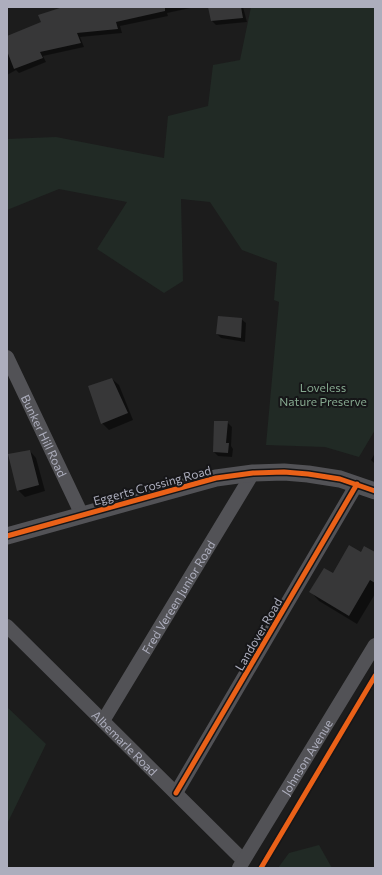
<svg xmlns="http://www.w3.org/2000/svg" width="382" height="875" font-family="Commissioner,sans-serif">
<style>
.green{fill:#212a25}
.shadow{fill:#0007}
.building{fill:#373738}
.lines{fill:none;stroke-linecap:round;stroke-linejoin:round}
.minor{stroke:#525256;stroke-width:14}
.tertiary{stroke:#525256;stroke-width:17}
.cycleway-casing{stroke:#161618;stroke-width:8}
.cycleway{stroke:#ea6118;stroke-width:5}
.labels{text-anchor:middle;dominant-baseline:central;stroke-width:4;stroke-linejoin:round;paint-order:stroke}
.park-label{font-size:12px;fill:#85a88f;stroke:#161618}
.street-label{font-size:12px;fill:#adaebd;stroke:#161618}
</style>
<rect width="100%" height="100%" fill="#1c1c1c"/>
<path class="green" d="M251,7h124v423l-16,27 -34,-10 -59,-2 13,-143 -5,-2 3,-37 -35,-13 -32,-48 -29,-3 2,82 -19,12 -67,-44 30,-47 -68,-13 -52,21v-71l49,-2 108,21 4,-42 40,-10 5,-41 27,-5z
M7,707l39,37 -39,80z
M319,845l13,23h-54l11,-15z"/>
<path class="shadow" d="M66,7h129l-28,6 1,3 -48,10 2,7 -42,4 4,10 -41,9 3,6 -27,11 -3,-3 -9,5v-38l35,-14z
M209,7h34l4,15 -31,3 -4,-4z
M241,319l5,4 -1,19 -24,-4 -4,-4z
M112,379l7,6 14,35 -24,10 -7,-7z
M227,422l5,5 -1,19 2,3 -1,8 -14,-1 -4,-4z
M30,451l6,7 9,33 -20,6 -7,-7z
M375,453v11l-4,-4z
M361,553h14v41l-18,30 -38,-23 -8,-9z"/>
<path class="building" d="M63,7h102v4l-49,11 2,7 -41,4 4,10 -41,9 3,6 -29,11 -7,-18v-15l34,-14 -3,-7z
M208,7h33l2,11 -32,3z
M218,316l24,2 -1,20 -25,-4z
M112,378l16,35 -27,11 -13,-38z
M214,421h14l-2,22h3l-1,10 -15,-1z
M30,450l9,35 -22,6 -9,-37z
M349,545l12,7 3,-6 11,6v31l-5,-3 -21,36 -40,-24 15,-24 9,5z"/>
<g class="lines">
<g class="minor">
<path id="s1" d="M7,357l75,158"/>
<path id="s2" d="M7,626l236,234"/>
<path id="s3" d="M103,721l150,-248"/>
<path d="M176,793l181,-309"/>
<path id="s4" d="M239,868l136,-223"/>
</g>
<path class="tertiary" d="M7,536l209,-58 37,-5 31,-1 24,2 32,5 35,12"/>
<defs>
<path id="cycleway" d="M7,536l209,-58 37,-5 31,-1 24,2 32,5 35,12
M176,793l181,-309
M261,868l114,-192"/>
</defs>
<use href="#cycleway" class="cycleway-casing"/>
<use href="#cycleway" class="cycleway"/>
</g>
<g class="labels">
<g class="park-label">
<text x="323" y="387">Loveless<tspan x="323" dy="14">Nature Preserve</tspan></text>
</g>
<g class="street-label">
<text stroke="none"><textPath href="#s1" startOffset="87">Bunker Hill Road</textPath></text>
<text transform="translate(152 485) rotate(-15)">Eggerts Crossing Road</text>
<text stroke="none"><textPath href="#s3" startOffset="145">Fred Vereen Junior Road</textPath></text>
<text transform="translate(258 634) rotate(-60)">Landover Road</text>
<text stroke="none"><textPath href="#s2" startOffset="166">Albemarle Road</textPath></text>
<text stroke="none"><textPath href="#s4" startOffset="130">Johnson Avenue</textPath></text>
</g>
</g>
<rect width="382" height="875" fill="none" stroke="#adaebd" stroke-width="16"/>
</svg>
